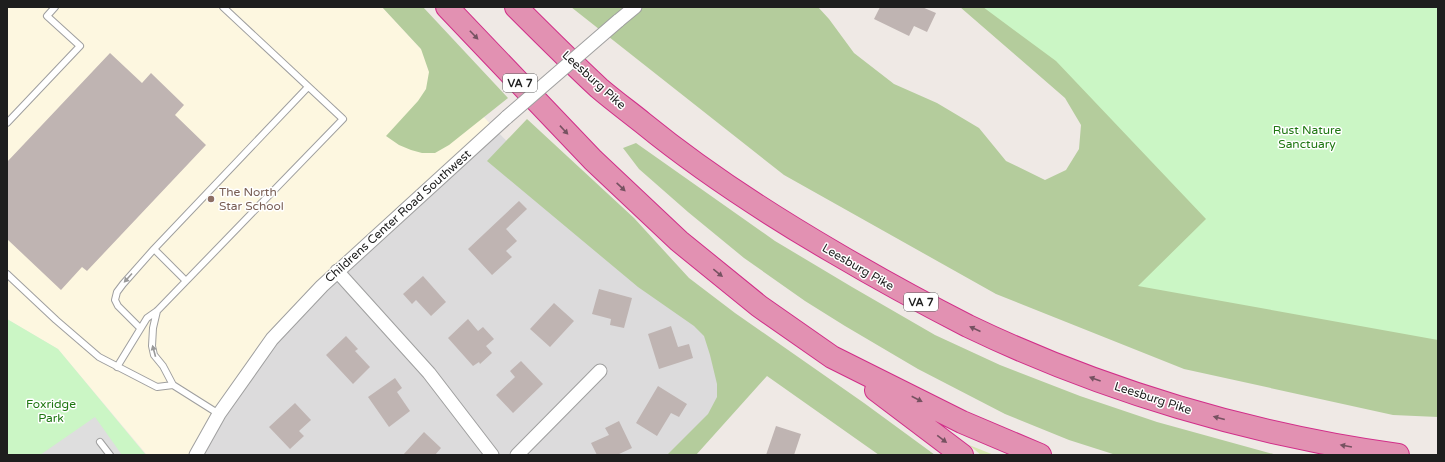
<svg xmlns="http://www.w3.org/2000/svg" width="1445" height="462" font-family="'Varela Round',sans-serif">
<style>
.residential{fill:#dcdbdc}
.education{fill:#fdf7e0}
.grass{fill:#d6e6ae}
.forest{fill:#b4cc9c}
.park{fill:#cbf6c5}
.parking{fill:#dedede}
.building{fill:#bfb4b2}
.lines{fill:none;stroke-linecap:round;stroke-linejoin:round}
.service-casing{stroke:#9f9f9f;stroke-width:8}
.minor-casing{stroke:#9f9f9f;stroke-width:15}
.motorway-casing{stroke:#d12e89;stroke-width:24}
.service{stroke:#fff;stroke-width:6}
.minor{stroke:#fff;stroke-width:13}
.motorway{stroke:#e291b2;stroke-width:22}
.minor-bridge-casing{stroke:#9f9f9f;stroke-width:15;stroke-linecap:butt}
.minor-bridge{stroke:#fff;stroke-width:13}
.oneway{fill:#765261}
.oneway2{fill:#9a9a9a}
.education-dot{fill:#8d6e63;stroke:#fff;stroke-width:1.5}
.labels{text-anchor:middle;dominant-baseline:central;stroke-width:3;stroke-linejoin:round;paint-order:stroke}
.shield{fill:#fff;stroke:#626262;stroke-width:1}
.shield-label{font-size:11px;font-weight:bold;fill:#1e1e1e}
.street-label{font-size:12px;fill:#1e1e1e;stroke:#fff}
.park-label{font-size:12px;fill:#1f7712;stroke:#fff}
.education-label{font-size:12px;fill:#785e54;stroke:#fff;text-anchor:start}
</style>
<rect width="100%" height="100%" fill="#efe9e5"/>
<path class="residential" d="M494,128l136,141 138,94 -88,92h-482l74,-116z"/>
<path class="education" d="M7,7h375l112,121 -222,211 -76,116h-49l-89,-106 -51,-30z"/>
<path class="grass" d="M969,445l25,10h-13z"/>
<path class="forest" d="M382,7h41l85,91 -59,47 -14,8h-13l-11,-3 -12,-5 -13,-9 32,-35 8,-12 3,-17 -8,-23z
M571,7h77l2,1 1,-1h167l11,12 25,34 40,31 43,19 42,25 27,33 39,19 21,-10 13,-21 2,-24 -16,-27 -105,-91h478v410l-45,-2 -209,-46 -188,-75 -212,-119z
M527,119l107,99 55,60 46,35 129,90 71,52h-56l-112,-79 -71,79h-29l41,-41 9,-17v-13l-7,-29 -6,-19 -10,-10 -56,-39 -151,-126z
M636,143l139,98 77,46 83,48 65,30 80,31 77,26 120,33h-161l-47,-15 -64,-26 -87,-45 -73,-43 -40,-25 -61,-43 -56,-46 -49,-43 -16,-21z"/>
<path class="park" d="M983,7h455v333l-300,-54 68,-67 -150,-158z
M7,319l51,30 88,106h-139z"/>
<path class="parking" d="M95,417l27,38h-82z"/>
<path class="building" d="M880,7h42l14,6 -9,19 -13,-6 -5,10 -35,-17z
M110,53l32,30 9,-10 33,32 -9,10 31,30 -119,126 -5,-4 -21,23 -54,-51v-77z
M519,201l8,8 -21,20 11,12 -11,10 6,6 -20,18 -24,-26z
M423,276l23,26 -15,14 -15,-16 -4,4 -9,-10z
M599,289l33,9 -8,30 -14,-3 1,-6 -19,-5z
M554,303l20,18 -24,26 -20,-18z
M468,319l10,12 5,-4 11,12 -8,7 6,7 -12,11 -1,-2 -6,4 -25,-28z
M671,326l7,21 11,-3 4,14 -34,11 -11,-35z
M346,336l12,13 -3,2 15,16 -17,17 -27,-29z
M521,361l22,23 -30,29 -17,-18 19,-18 -5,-6z
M395,378l7,10 -5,4 13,19 -21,16 -21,-30z
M658,386l29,18 -8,13 -8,-4 -14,23 -21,-13z
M295,403l16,17 -12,11 5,5 -14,13 -21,-22z
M619,421l13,27 -15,7h-20l-6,-12 18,-8 -4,-7z
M776,426l25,8 -7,21h-28z
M424,432l17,16 -6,7h-32z"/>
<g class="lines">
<defs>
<path id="service" d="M7,123l73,-77 -33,-30 8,-9
M7,274l49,46 43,37 58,30 16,-2
M186,281l-32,-32 154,-162
M157,311l-4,17 -1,18 2,9 9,11 10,19 46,29
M140,328l-22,-22 -3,-6 2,-8 6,-8 31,-35
M117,367l30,-49 10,-7 186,-192 -120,-112
M100,442l10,13"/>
<path id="minor" d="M618,21l17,-14
M337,271l92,102 63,82
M196,455l23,-41 53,-75 50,-53 185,-169
M517,455l83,-84"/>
<path id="motorway" d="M447,7l146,153 86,81 80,65 73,51 130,65 78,33
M516,7c27,27 55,55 83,81 14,12 29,23 44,35 60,49 125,91 192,130 44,26 88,50 133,73 133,64 284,109 430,129
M876,390l86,65"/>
</defs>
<use href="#service" class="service-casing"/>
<use href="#minor" class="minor-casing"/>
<use href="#motorway" class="motorway-casing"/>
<use href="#service" class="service"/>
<use href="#minor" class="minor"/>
<use href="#motorway" class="motorway"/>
<defs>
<path id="minor-bridge" d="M507,117l111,-96"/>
</defs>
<use href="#minor-bridge" class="minor-bridge-casing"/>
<use href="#minor-bridge" class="minor-bridge"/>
</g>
<defs><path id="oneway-solid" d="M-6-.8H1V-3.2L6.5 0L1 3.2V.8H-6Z"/></defs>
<g class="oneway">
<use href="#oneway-solid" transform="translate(474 35) rotate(46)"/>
<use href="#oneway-solid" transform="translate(564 130) rotate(47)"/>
<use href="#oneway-solid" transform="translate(621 187) rotate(43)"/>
<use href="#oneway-solid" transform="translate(718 273) rotate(39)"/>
<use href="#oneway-solid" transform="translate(975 329) rotate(-156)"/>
<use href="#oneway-solid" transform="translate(1095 379) rotate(-160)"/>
<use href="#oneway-solid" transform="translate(917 399) rotate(27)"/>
<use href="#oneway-solid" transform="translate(1219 418) rotate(-165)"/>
<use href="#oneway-solid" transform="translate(942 439) rotate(37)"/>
<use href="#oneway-solid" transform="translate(1346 446) rotate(-170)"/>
</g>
<g class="oneway2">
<use href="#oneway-solid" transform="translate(128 278) rotate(132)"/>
<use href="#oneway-solid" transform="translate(154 351) rotate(-105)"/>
</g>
<circle class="education-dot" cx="211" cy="199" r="4"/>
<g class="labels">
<g class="shield">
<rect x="503" y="74" width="34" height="18" rx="3"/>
<rect x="904" y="293" width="34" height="18" rx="3"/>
</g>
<g class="shield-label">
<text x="520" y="83">VA 7</text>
<text x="921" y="302">VA 7</text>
</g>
<g class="street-label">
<text transform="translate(594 80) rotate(42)">Leesburg Pike</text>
<text transform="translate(398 216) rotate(-42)">Childrens Center Road Southwest</text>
<text transform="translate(858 267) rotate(30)">Leesburg Pike</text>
<text transform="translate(1153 398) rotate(18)">Leesburg Pike</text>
</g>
<g class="park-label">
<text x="1307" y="130">Rust Nature<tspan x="1307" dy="14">Sanctuary</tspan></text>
<text x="51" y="404">Foxridge<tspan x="51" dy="14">Park</tspan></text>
</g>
<g class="education-label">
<text x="219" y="192">The North<tspan x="219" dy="14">Star School</tspan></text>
</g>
</g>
<rect width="1445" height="462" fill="none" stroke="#1e1e1e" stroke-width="16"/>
</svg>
